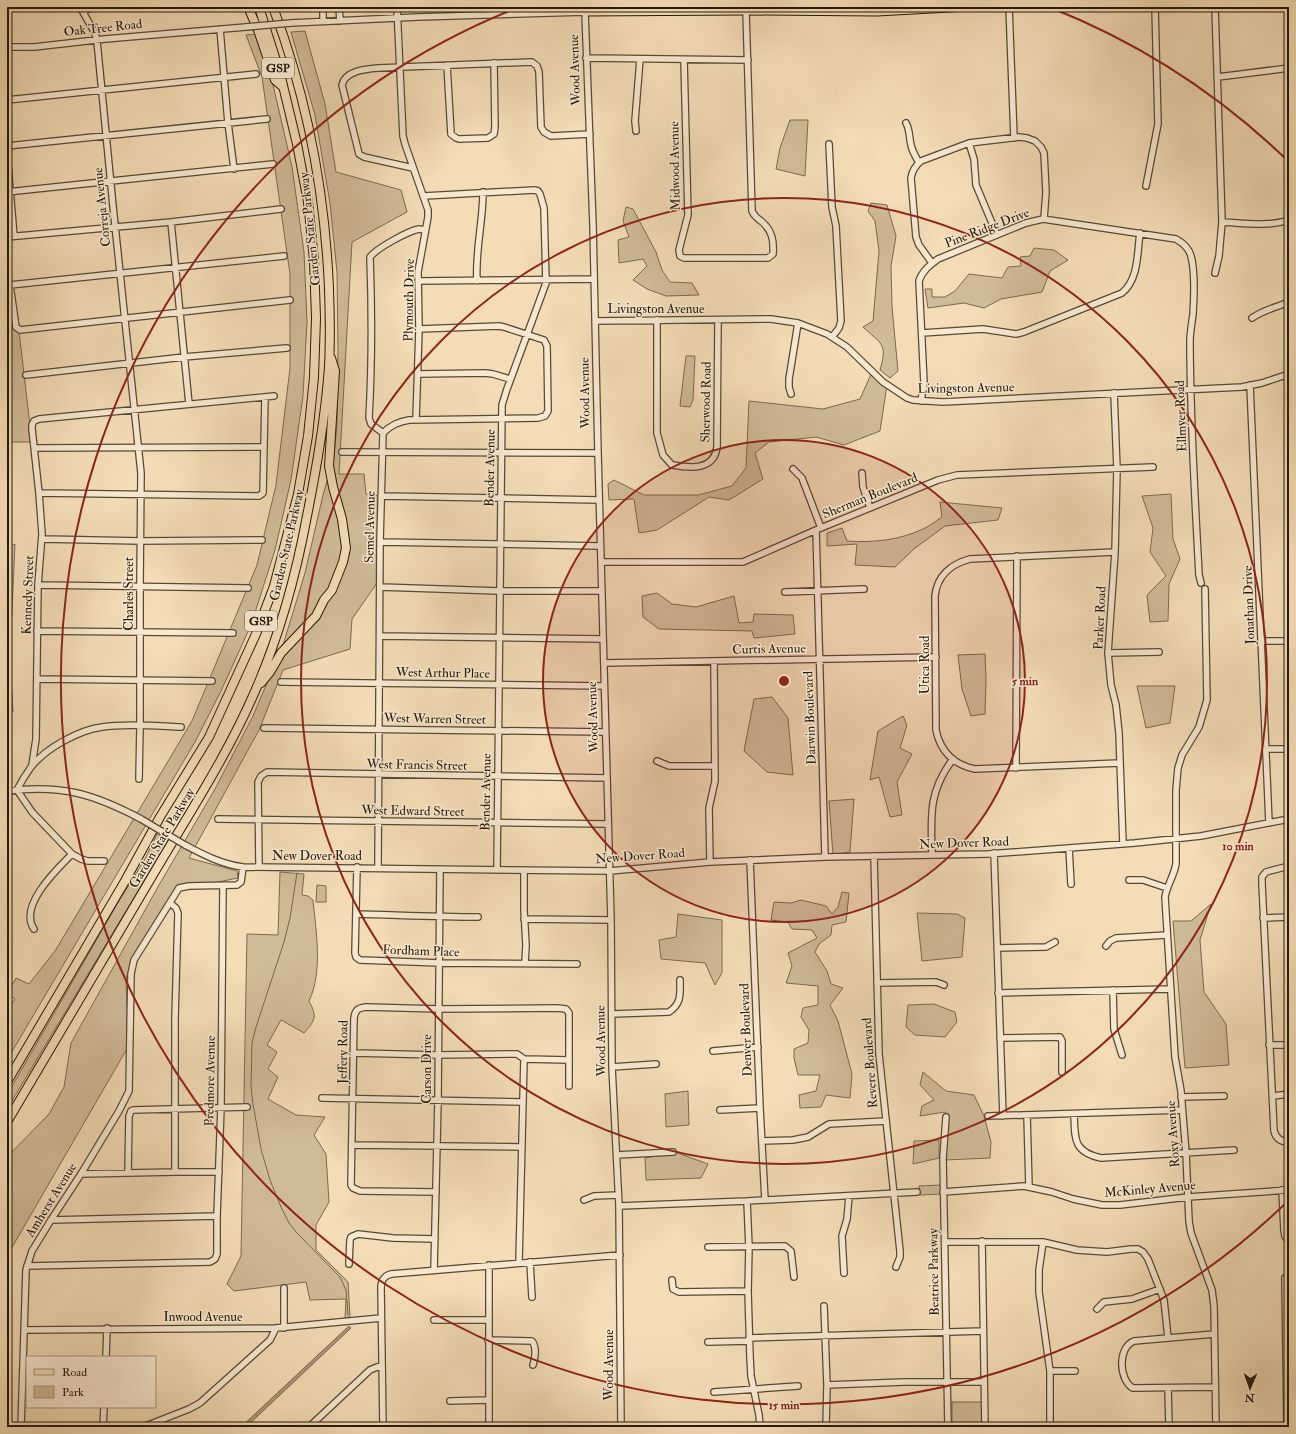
<svg xmlns="http://www.w3.org/2000/svg" width="1296" height="1434" font-family="'IM FELL Double Pica',serif">
<style>
.green{fill:#d0bb98;stroke:#7a6a50}
.water{fill:#ad997b;stroke:#77654d}
.lines{fill:none;stroke-linecap:round;stroke-linejoin:round}
.stream{stroke:#77654d;stroke-width:1}
.minor-casing{stroke:#584934;stroke-width:8}
.major-casing{stroke:#251808;stroke-width:9}
.highway-casing{stroke:#251808;stroke-width:10}
.minor{stroke:#f7e8d0;stroke-width:5.5}
.major{stroke:#f3dcb6;stroke-width:7}
.highway{stroke:#f3dcb6;stroke-width:8}
.minor-bridge-casing{stroke:#584934;stroke-width:8;stroke-linecap:butt}
.minor-bridge{stroke:#f7e8d0;stroke-width:5.5}
.ring{fill:none;stroke:#8f2418;stroke-width:2}
.labels{text-anchor:middle;dominant-baseline:central;stroke-width:3;stroke-linejoin:round;paint-order:stroke}
.shield{fill:#f7e8d0;stroke:#645644;stroke-width:1}
.shield-label{font-size:12px;font-weight:bold;fill:#251808}
.street-label{font-size:13px;fill:#251808;stroke:#f7e8d0}
.centre{fill:#8f2418;stroke:#f7e8d0;stroke-width:2}
.ring-label{font-size:12px;text-anchor:middle;font-weight:bold;fill:#8f2418;stroke:#f7e8d0;stroke-width:3;stroke-linejoin:round;paint-order:stroke}
</style>
<rect width="100%" height="100%" fill="#f3dcb6"/>
<filter id="stains"><feTurbulence type="fractalNoise" baseFrequency=".005" numOctaves="4"/><feColorMatrix values="0 0 0 0 .2 0 0 0 0 .09 0 0 0 0 .02 0 0 0 .5 -.17"/></filter>
<radialGradient id="worn" r=".72"><stop offset=".6" stop-color="#630" stop-opacity="0"/><stop offset="1" stop-color="#630" stop-opacity=".3"/></radialGradient>
<path class="green" d="M305,31l20,73 11,68 65,18 6,22 -55,30 -13,232h25l2,20 14,2 -1,84 -27,39 -2,30 -67,21 -24,60 -70,128 48,13 1,7 -60,12 -42,62 -10,26 2,69 -121,209v-99l42,-43 15,-27 7,-44 88,-158 56,-96 38,-73 30,-71 22,-72 18,-78 11,-38 3,-34 1,-73 -1,-78 -7,-69 -15,-88 -24,-83z
M258,34l16,55 18,78 12,85 3,70 -4,74 -12,84 -16,70 -24,75 -30,66 -26,51 -188,318v-49l8,-12 -8,-5 9,-16 13,6 26,-33 137,-230 65,-156 19,-80 14,-117v-94l-28,-197 -16,-42z
M790,120h18l-3,56 -29,-7 4,-21z
M871,203l16,2 9,31 -5,30 1,41 6,64 -8,7 -10,-8c8,-27 1,-26 -17,-43l10,-6 6,-70 -4,-30 -7,-10z
M626,207l7,2 23,43 6,18 8,12 22,1 7,12 -33,1 -19,-7 -14,-9 14,-14 -4,-7 -24,4 -1,-23 11,-3 -6,-16z
M1034,248l20,2 14,10 -18,11 -8,21 -41,7 -17,9 -20,-5 -36,5 -3,-19h7v8h13l10,-6 14,-17 33,4 6,-11 13,-1 -1,-9 10,-1z
M16,306l16,136h-22l-2,34 -1,-1v-168z
M686,356h9l-2,44 -3,7 -10,-1z
M872,372l15,13 -7,46 -36,14 -28,-8 -47,5 -14,11 8,26 -34,21 -20,-3 -52,33 -18,3 -5,-34 -25,1 -1,-16 6,-4 30,15h54l34,-9 14,-18 3,-67 74,8 37,-10z
M1171,494l2,45 7,20 -11,25 -1,37 -18,1 -3,-27 19,-19 -16,-24 3,-24 -11,-32z
M940,502l62,6 -4,12 -53,6 -31,23 -19,18 -40,-2 2,-21 -30,2v-13l15,-5 5,13c26,2 53,-1 76,-12 7,-3 13,-8 19,-12z
M15,544l-4,88 -4,7v-92z
M657,593l15,11 24,3 38,-11 5,27 14,-1 1,-8 39,1 2,19 -41,4 -2,-7 -93,-2 -16,-12 -1,-21z
M985,654l1,25 -1,35 -14,2 -9,-27 -4,-34z
M7,662l4,14 2,36 -6,2z
M1137,686h38l-5,37 -24,5z
M772,697l16,21 5,57 -26,-3 -23,-21 10,-52z
M903,716l4,9 -7,23 12,6 -15,28 5,33 -12,2 -11,-40 -9,3 8,-49z
M854,799l-4,53 -17,3 -4,-54z
M157,834l11,7 -161,268v-14l112,-194 26,-42z
M280,872l24,2 -2,21 6,1 5,4c3,31 10,72 -4,101 8,15 7,19 -5,32l-23,-13 -14,25 10,7 -9,17 10,8 -10,22 28,16 29,2 -11,18 12,19 3,48 -13,23v25l32,32 2,35 -5,1 1,-19 -36,1 -4,-18 -72,9 -7,-7 14,-28 6,-322 31,1z
M317,885l9,1v16h-10z
M842,892l7,1 -3,29 -14,3 -1,10 -12,9 -4,8 12,19 4,13 12,4 -13,17 8,16 14,53 -2,24 -24,-3 -5,12 -21,1 -1,-13 17,-4 4,-16h-22l-4,-17v-9l14,-6 1,-13 -8,-13 2,-9 15,-3v-19l-32,-3 6,-17 -4,-13 29,-15 -5,-8 -20,-1 -4,-7 -17,-2 3,-18 17,1 10,-3 25,6 6,8 6,-7z
M1211,904l-11,36 4,52 22,32 3,41 -44,3 -12,-147h18z
M917,913l40,1 8,4 -3,39 -40,4z
M678,914l44,6v53l-7,12 -10,-22 -44,-4 -2,-19 17,-3z
M934,1004l21,8 2,10 -12,15 -30,-2 -9,-8 2,-22z
M923,1072l23,19 28,4 10,21 7,26 -1,16 -45,2 3,-44 -3,-4 -25,4 2,-10 12,-6 -14,-15z
M688,1091l1,34 -23,2 -1,-33z
M939,1140v18l-26,6 1,-23z
M675,1152l33,12 -7,14 -55,2 -1,-22z
M941,1185l1,9 -22,1 -1,-9z
M952,1402h31v25h-31z"/>
<path class="water" d="M349,1326l2,2 -105,99h-5z"/>
<g class="lines">
<path class="stream" d="M297,873l-7,45 -6,24 -28,85 -4,16 -1,44 2,17 8,45 9,31 11,27 8,16 7,9 44,45 6,13 2,25"/>
<defs>
<path id="minor" d="M80,7l15,26 2,8 16,165 28,267 -1,113v140l-1,53
M323,7v15
M339,7l1,14
M397,7l6,129 2,8 23,66v7l-10,55 1,57 -3,91
M1009,7l5,131
M1215,7l7,215 -3,34 -4,17
M83,12l9,-5
M291,23l127,-6 167,-5 8,213 5,228 13,467 1,147 7,139 2,221
M220,29l8,94 6,46
M7,47h27l71,-8 141,-12
M586,58l162,2
M684,60l4,155 -9,35 1,6 4,2h84l5,-4c1,-14 -1,-24 -12,-33 -4,-3 -7,-5 -9,-10l-6,-200
M447,65l4,69 5,4 3,1 29,-1 6,-4 1,-7 -1,-64
M1218,77l71,-9
M7,100l249,-26
M906,123c4,7 3,14 5,22 1,6 5,12 8,18
M636,131l-1,-10 5,-62
M969,143l5,16 2,26 21,50
M829,144l3,63 4,19 5,95 -2,7 -7,9
M7,146l260,-27
M7,154l7,82
M413,168l-49,-11 -5,-3 -17,-69c3,-14 23,-16 36,-17l154,-6 5,4 2,6 2,55 3,5 7,4 39,-2
M1146,186l12,-62 -3,-117
M7,192l266,-28
M424,196l110,-6 4,1 2,3 4,14 2,75 -39,106 -5,16 -5,465
M171,222l18,182
M1222,222c22,1 46,5 67,-2
M7,237l164,-15 110,-13
M932,263l-13,-18 -3,-8 -5,-59c1,-7 4,-12 10,-17l48,-18 50,-6 8,1 8,3 6,6 3,6 2,39 -2,27
M418,281l176,-2
M477,281c-2,-30 6,-59 6,-89
M7,282l3,3 6,42 4,3 270,-30
M10,285l274,-29
M1252,318c11,-8 25,-11 37,-16
M657,320v113l6,22 9,10c18,3 42,6 45,-18l1,-127
M595,321l176,-2 27,4 29,11 20,13 36,35 24,16 6,2 30,2 299,-15 20,-4 27,-9
M922,333l61,-4 33,5 8,-2 98,-39c17,-14 15,-40 18,-60
M418,374l67,-1 8,1 17,5
M26,375l158,-18 103,-9
M1250,385l19,438
M1114,393l3,76 -2,83 -7,101 3,32 5,20 3,28 4,111
M791,394l-2,-7v-8l9,-56
M921,401l3,-18 -5,-102c3,-10 11,-16 19,-22l88,-36 17,-4 133,20c7,4 13,9 15,17 4,15 3,43 2,58 -1,9 -3,18 -3,27 0,78 5,156 9,234l2,8
M383,433c8,-8 15,-11 26,-13l129,-2 7,-2 3,-5 -1,-65 -3,-6 -40,-13 -5,-1 -80,3
M383,433l-12,-9 -2,-6c3,-54 3,-107 1,-161 7,-9 38,-26 49,-28 1,0 5,1 6,1
M34,448l230,-1
M342,452l256,1
M793,469l9,9 19,50
M862,473l1,14 7,21
M39,493l220,3 4,-3 2,-96
M381,496l218,4
M816,530l9,327
M42,539l99,2 121,-1
M380,542l220,4
M1115,552l-145,7c-19,5 -33,17 -35,37l1,134c4,21 18,35 39,39l145,-6
M601,562h142l73,-32 122,-50 19,-5 196,-8
M38,585l210,3
M380,587l119,4h103
M1205,589l2,111 -8,27 -17,28 -4,13 -2,22v74c-2,12 -9,21 -11,33l10,160 6,34 5,62 3,68 2,12 21,57 2,16 2,121
M785,592l79,-3
M37,631l196,2
M380,636l223,3
M1262,641h27
M1108,653l51,-1
M604,663l332,-6
M37,679l175,2
M281,682l323,4
M264,728l341,4
M1266,749h23
M657,761l12,5h46
M32,765l4,-26 2,-154 4,-51 -3,-41 -7,-64v-4l2,-4 5,-2 235,-23
M1016,768l1,-212
M7,791c54,-7 87,3 134,28
M218,819l390,5
M185,845c19,10 36,19 58,22l367,4 100,-9 115,-5 163,-3 147,-11 66,-7 88,-17
M1069,848l2,36
M994,853l9,263
M932,855c-1,-39 -4,-63 21,-96
M874,856l5,198 21,197v6l-4,10
M750,860l10,248 5,92
M104,861h-16l-7,-2 -9,-5 -40,-42 -15,-22c4,-8 9,-16 14,-23 15,-19 48,-37 71,-40 24,-4 55,-1 79,0
M710,862l-1,-54 6,-27 -1,-120
M259,866l-1,-84 3,-6 6,-4 340,6
M1289,866l-23,6 -4,5v7l12,247c2,8 8,11 15,11
M357,867l-2,86 1,4 4,3 80,3 137,1
M378,868l2,-326 3,-109
M524,870v40l2,35 -1,18
M1129,880h14l24,8
M170,903l6,5 2,5 -3,105v154
M356,914c41,1 81,3 122,3
M1263,918l26,-1
M524,919l87,1
M34,929c-16,-23 23,-60 38,-75
M1106,946l4,-5 6,-3 51,-3
M997,948l49,-1 9,-5
M877,983l59,-1 8,3
M1113,990l1,39 8,26
M998,993l173,-4
M612,1014l57,-2c13,-9 11,-18 11,-32
M1000,1038l60,-1 2,4v31
M1269,1045h20
M713,1051l45,-4
M354,1053l84,2 79,-1 7,5 45,1
M612,1067l44,-3
M1273,1096l16,-2
M1181,1097l43,-1
M322,1098l201,4
M720,1110l40,-2
M1074,1114c1,25 -1,38 27,44l133,-8
M1027,1115l2,72
M988,1116l194,-6
M946,1117l-3,41 5,269
M762,1141l31,-1 15,-3 21,-13 57,-3
M352,1145l170,2
M617,1155l56,-3
M128,1173l1,-57 2,-5 2,-1 114,-3
M81,1174l94,-2h44
M1282,1190l2,40 1,6 4,6
M436,1192l-76,-1 -7,-3 -2,-3 3,-167c1,-8 4,-10 12,-11l73,2 118,-1 9,1 3,4v73
M943,1192l81,-6 28,6 21,7 29,6h18l68,-8 101,-7
M584,1200l10,-4 24,-1
M747,1201l2,46 -1,44 2,66 1,19 8,39 1,12
M619,1206l128,-5 170,-9
M51,1220l166,-4
M982,1241l3,186
M945,1242h98l34,8 30,2 24,-3h7l5,3 5,7 16,41 4,38
M1043,1242l-4,28v22l11,79v56
M708,1247l77,-1 6,5 3,26
M519,1262l5,-203
M530,1262l2,35
M349,1264l1,-24 1,-3 7,-3 35,4 42,1
M489,1265v162
M27,1266l183,-4 5,-3 2,-5v-38l4,-109 2,-221
M434,1270l4,-169 2,-232
M844,1273l-2,-37 5,-17 2,-23
M1285,1278l2,149
M672,1280l1,9 6,3 69,-1
M284,1288v40
M824,1306l3,79 -1,42
M1097,1309l7,-7 28,-3 28,-10
M434,1320h54
M24,1330l252,-2 105,-10
M1214,1334l-80,7c-17,7 -15,39 -1,47l82,-1
M749,1338l234,-7
M488,1340l44,1c5,6 3,18 1,24
M708,1342l41,-1
M106,1357l1,-29
M1050,1371h25
M827,1385l77,-3h80
M1168,1388l1,39
M714,1392l84,-6
M450,1401l39,-1
M21,1427l5,-157 6,-19 19,-31 30,-46 38,-63 10,-20 2,-117 3,-14 45,-72 10,-2 48,-1 4,-3 2,-15
M103,1427l1,-20
M143,1427l46,-18 11,-6 70,-63 6,-12
M309,1427l61,-57 12,-5
M383,1427l-2,-139c0,-8 3,-12 10,-14l229,-19"/>
<path id="major" d="M585,7v5l161,-1 131,1 91,-5"/>
<path id="highway" d="M248,7l10,23 17,50 8,7
M261,683l9,-11 11,-19 35,-37 8,-16 8,-10 11,-28 3,-14 -4,-29 -9,-32 -4,-21 6,-95 -4,-13
M7,1082l118,-201 35,-64 49,-80 47,-103 18,-48 24,-92 10,-58 6,-59 2,-59 -2,-58 -6,-58 -11,-58 -17,-71 -21,-66
M7,1122c50,-85 100,-169 150,-254 35,-59 72,-116 99,-179 24,-55 40,-114 51,-173 9,-45 17,-91 21,-137 3,-29 2,-60 1,-90 -4,-96 -22,-192 -56,-282"/>
</defs>
<use href="#minor" class="minor-casing"/>
<use href="#major" class="major-casing"/>
<use href="#highway" class="highway-casing"/>
<use href="#minor" class="minor"/>
<use href="#major" class="major"/>
<use href="#highway" class="highway"/>
<defs>
<path id="minor-bridge" d="M246,27l45,-4
M141,819l44,26"/>
</defs>
<use href="#minor-bridge" class="minor-bridge-casing"/>
<use href="#minor-bridge" class="minor-bridge"/>
</g>
<circle cx="784" cy="681" r="241" fill="#8f2418" fill-opacity=".12"/>
<g class="ring">
<circle cx="784" cy="681" r="241"/>
<circle cx="784" cy="681" r="483"/>
<path d="M1287 1202A724 724 0 1 1 519 7M1049 7A724 724 0 0 1 1287 160"/>
</g>
<g class="labels">
<g class="shield">
<rect x="262" y="58" width="32" height="20" rx="3"/>
<rect x="245" y="611" width="32" height="20" rx="3"/>
</g>
<g class="shield-label">
<text x="278" y="68">GSP</text>
<text x="261" y="621">GSP</text>
</g>
<g class="street-label">
<text transform="translate(103 28) rotate(-6)">Oak Tree Road</text>
<text transform="translate(575 70) rotate(-92)">Wood Avenue</text>
<text transform="translate(675 166) rotate(-91)">Midwood Avenue</text>
<text transform="translate(102 207) rotate(-96)">Correja Avenue</text>
<text transform="translate(987 228) rotate(-21)">Pine Ridge Drive</text>
<text transform="translate(310 229) rotate(-96)">Garden State Parkway</text>
<text transform="translate(409 300) rotate(-89)">Plymouth Drive</text>
<text x="656" y="309">Livingston Avenue</text>
<text transform="translate(966 388) rotate(-1)">Livingston Avenue</text>
<text transform="translate(585 393) rotate(-91)">Wood Avenue</text>
<text transform="translate(706 402) rotate(-89)">Sherwood Road</text>
<text transform="translate(1181 416) rotate(-92)">Ellmyer Road</text>
<text transform="translate(490 468) rotate(-89)">Bender Avenue</text>
<text transform="translate(870 496) rotate(-22)">Sherman Boulevard</text>
<text transform="translate(370 527) rotate(-89)">Semel Avenue</text>
<text transform="translate(287 545) rotate(-77)">Garden State Parkway</text>
<text transform="translate(129 594) rotate(-90)">Charles Street</text>
<text transform="translate(28 595) rotate(-88)">Kennedy Street</text>
<text transform="translate(1249 605) rotate(-92)">Jonathan Drive</text>
<text transform="translate(1100 618) rotate(-87)">Parker Road</text>
<text transform="translate(769 649) rotate(-1)">Curtis Avenue</text>
<text transform="translate(925 665) rotate(-90)">Utica Road</text>
<text transform="translate(443 673) rotate(1)">West Arthur Place</text>
<text transform="translate(593 717) rotate(-92)">Wood Avenue</text>
<text transform="translate(810 718) rotate(-92)">Darwin Boulevard</text>
<text transform="translate(435 719) rotate(1)">West Warren Street</text>
<text transform="translate(417 765) rotate(1)">West Francis Street</text>
<text transform="translate(486 792) rotate(-89)">Bender Avenue</text>
<text transform="translate(413 811) rotate(1)">West Edward Street</text>
<text transform="translate(162 838) rotate(-59)">Garden State Parkway</text>
<text transform="translate(964 843) rotate(-2)">New Dover Road</text>
<text x="317" y="856">New Dover Road</text>
<text transform="translate(640 856) rotate(-4)">New Dover Road</text>
<text transform="translate(421 951) rotate(2)">Fordham Place</text>
<text transform="translate(746 1030) rotate(-92)">Denver Boulevard</text>
<text transform="translate(601 1041) rotate(-91)">Wood Avenue</text>
<text transform="translate(343 1052) rotate(-89)">Jeffery Road</text>
<text transform="translate(870 1063) rotate(-94)">Revere Boulevard</text>
<text transform="translate(427 1069) rotate(-90)">Carson Drive</text>
<text transform="translate(210 1081) rotate(-89)">Predmore Avenue</text>
<text transform="translate(1173 1134) rotate(-94)">Roxy Avenue</text>
<text transform="translate(1150 1189) rotate(-5)">McKinley Avenue</text>
<text transform="translate(51 1200) rotate(-58)">Amherst Avenue</text>
<text transform="translate(934 1272) rotate(-91)">Beatrice Parkway</text>
<text x="203" y="1317">Inwood Avenue</text>
<text transform="translate(609 1365) rotate(-90)">Wood Avenue</text>
</g>
</g>
<circle cx="784" cy="681" r="6" class="centre"/>
<g class="ring-label">
<text x="1025" y="685">5 min</text>
<text x="1238" y="850">10 min</text>
<text x="784" y="1409">15 min</text>
</g>
<rect width="1296" height="1434" fill="none" stroke="#f3dcb6" stroke-width="24"/>
<rect x="8" y="8" width="1280" height="1418" fill="none" stroke="#251808" stroke-width="2"/>
<rect x="12" y="12" width="1272" height="1410" fill="none" stroke="#251808"/>
<rect x="26" y="1356" width="130" height="52" fill="#f7e8d0" stroke="#a39580"/>
<rect x="34" y="1369" width="20" height="6" fill="#f3dcb6" stroke="#a39580"/>
<text x="62" y="1376" font-size="12" fill="#251808">Road</text>
<rect x="34" y="1386" width="20" height="12" fill="#d0bb98" stroke="#a39580"/>
<text x="62" y="1396" font-size="12" fill="#251808">Park</text>
<g transform="translate(1250 1388) rotate(182)" stroke="#f7e8d0" stroke-width="3" paint-order="stroke">
<path d="M0-3L7 15L0 10L-7 15Z" fill="#251808"/>
<text y="-6" font-size="11" font-weight="bold" text-anchor="middle" fill="#251808">N</text>
</g>
<rect width="100%" height="100%" filter="url(#stains)"/>
<rect width="100%" height="100%" fill="url(#worn)"/>
</svg>
